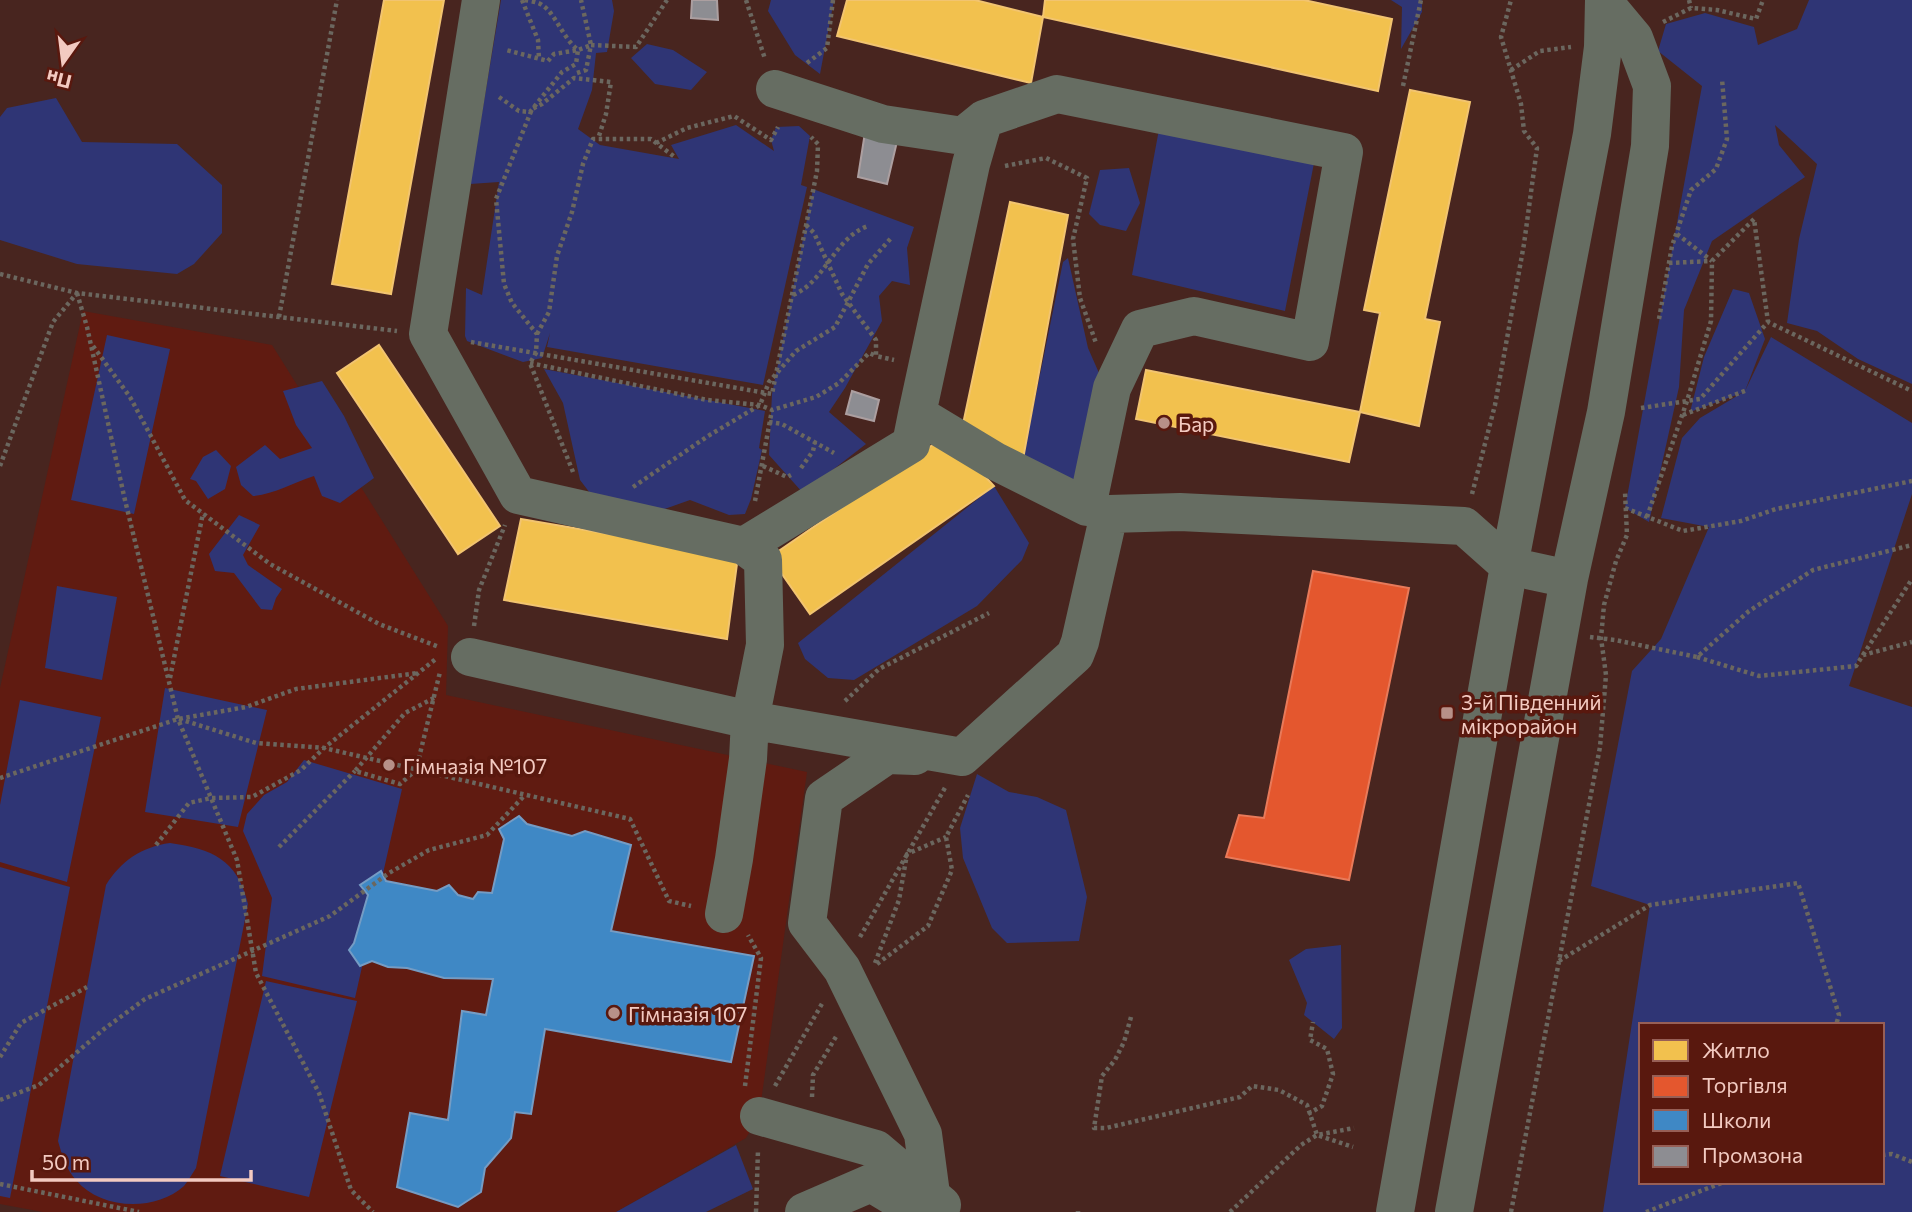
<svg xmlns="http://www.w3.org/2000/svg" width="1912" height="1212" font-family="Commissioner,sans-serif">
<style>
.built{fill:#601b11}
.green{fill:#2f3575;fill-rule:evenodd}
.homes{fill:#f2c14e;stroke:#f2c470;stroke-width:2}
.shops{fill:#e4572e;stroke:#e87a5a;stroke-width:2}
.schools{fill:#3f88c5;stroke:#759cc4;stroke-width:2}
.industry{fill:#8d8d92;stroke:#ac9fa0;stroke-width:2}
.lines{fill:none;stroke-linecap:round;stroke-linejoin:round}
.path{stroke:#6b675f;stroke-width:4.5;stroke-dasharray:3.5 3.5;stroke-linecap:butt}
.minor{stroke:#666d62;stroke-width:38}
.poi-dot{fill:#b79088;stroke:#59180e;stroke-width:2.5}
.labels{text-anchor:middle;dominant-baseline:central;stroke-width:7;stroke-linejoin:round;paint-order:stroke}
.poi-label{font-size:21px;fill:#f3cac1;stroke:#59180e;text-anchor:start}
</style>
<rect width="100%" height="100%" fill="#48251f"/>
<path class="built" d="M83,311l189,34 176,281 -2,69 361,77 -48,344 -13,22 -130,74h-573l-43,-8v-516z"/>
<path class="green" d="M501,0h111l2,11 -7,41 -11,1 -4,37 -14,39 22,16 79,14 -8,-14 65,-20 38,26 -3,-11 5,-13 23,-1 11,10 -9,49 6,2 -44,198 -216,-38 3,-14 -8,25 -19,4 -56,-21 -2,-5 1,-48 16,7 17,-113 -29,2z
M771,0h63l-14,74 -25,-19 -27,-44z
M1391,0h31v12l-21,37 1,-42z
M1809,0h103v384l-54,-25 -41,-28 -30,-8 12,-84 18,-75 -42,-39 4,20 26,32 -93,64 -28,69 -5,77 -30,135 -24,-14 77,-422 -44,-35 8,-27 39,-11 49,14 4,18 39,-16z
M647,44l26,6 34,22 -16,18 -36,-6 -24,-26z
M56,98l26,44 95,2 45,41v48l-28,31 -17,10 -100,-10 -77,-24v-123l7,-9z
M1160,124l155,34 -30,153 -153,-36z
M1129,168l11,35 -14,28 -26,-6 -11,-11 11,-44z
M813,189l101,38 -7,21 3,37 -18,-4 -13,15 3,25 -37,67 -16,24 37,32 -63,49 -34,-38 3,-61z
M1068,258l20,90 11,25 -22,121 -54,-36 40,-196z
M1733,289l16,4 16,46 -20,52 26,-54 141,86v71l-63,192 63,21v505h-309l47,-307 -59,-19 41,-215 29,-32 48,-112 -48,-9 21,-80 18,-20 42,-25 -52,19 14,-55zM1641,1025h241v157h-241z
M107,335l63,14 -36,165 -63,-14z
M544,369l221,42 -6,37 3,2 -11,49 -6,15 -16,1 -39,-15 -31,11 -66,-14 -13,-17 -17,-77z
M322,381l22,35 30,62 -34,25 -18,-7 -8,-20c-22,7 -39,18 -61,20l-12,-11 -5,-18 29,-22 15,14 32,-11 -16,-23 -13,-34z
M216,450l15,16 -6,23 -17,10 -12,-18 -6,-2 13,-22z
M994,486l35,57 -7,17 -45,46 -123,74 -26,-2 -23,-19 -7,-16z
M239,515l21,10 -17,30 5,10 34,24 -6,9 -4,12 -11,-1 -27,-36 -19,-2 -6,-17z
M57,586l60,11 -15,83 -57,-12z
M165,688l102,22 -29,117 -93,-15z
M20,700l81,17 -34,165 -67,-20v-57z
M304,760l98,29 -47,209 -93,-22 10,-78 -29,-67 4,-17 17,-19 23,-13z
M977,774l32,18 28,5 29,13 21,87 -8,44 -72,2 -15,-15 -29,-70 -3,-30z
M170,843c42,6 67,16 78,61l-52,264c-4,6 -8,13 -12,18 -29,26 -83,24 -108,-6 -10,-11 -14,-25 -18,-39l48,-256c15,-24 35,-38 64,-42z
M0,867l70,20 -60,311 -10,-2z
M1341,945l1,83 -8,11 -30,-24 3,-12 -18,-43 17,-11z
M266,981l91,20 -48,196 -89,-21z
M736,1145l17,44 -47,23h-90z"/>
<path class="homes" d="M384,0h60l-53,294 -59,-10z
M847,0h128l68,17 -12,66 -194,-47z
M1045,0h259l88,19 -14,72 -335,-74z
M1410,90l60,12 -45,217 15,3 -21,104 -59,-14 20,-99 -16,-3z
M1010,202l58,13 -45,244 -64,-16z
M379,345l121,181 -42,28 -121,-181z
M1146,370l214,42 -11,50 -213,-43z
M947,435l47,51 -184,128 -40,-57z
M521,519l217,37 -11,83 -223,-39z"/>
<path class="shops" d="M1313,571l96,17 -60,292 -123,-23 13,-42 25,3z"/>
<path class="schools" d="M519,816l8,8 45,12 13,-5 46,14 -20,86 143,25 -23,106 -186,-33 -14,85 -16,-2 -4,26 -26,30 -4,24 -23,15 -61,-20 13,-74 38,7 14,-109 24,4 7,-36 -49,-1 -37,-10 -19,-1 -16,-6 -12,5 -11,-16 5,-7 14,-48 -8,-10 21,-14 5,10 51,10 12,-6 9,10 15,4 5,-7 14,1 12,-54 -5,-10z"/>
<path class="industry" d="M692,0h25l1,20 -27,-2z
M866,126l33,7 -12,51 -29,-7z
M852,391l27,9 -5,21 -28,-7z"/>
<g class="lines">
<path class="path" d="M522,0l16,40 1,19
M525,0c5,1 13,2 17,5 14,9 20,32 36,45l13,-5 -10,-45
M746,0l19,59
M1689,0l2,8
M1663,22l28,-14 26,2 39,9 7,-19
M807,63l20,-15 6,-48
M1511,70l29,-19 31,-4
M577,73l9,-3 5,-25 45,2 31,-47
M1403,86l18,-86
M499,97l20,14 11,1 32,-40 14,-8 2,-14 -24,4 -6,7 -42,-11
M656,143l31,-15 47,-12 37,24 7,-13
M1005,166l41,-8 41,20 -14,61 7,59 16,45
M806,225l8,8 28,61 34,46v16l18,4
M1677,234l35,27
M1669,263l42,-2
M0,274l77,19 320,38
M77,293l10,34 37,169 54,223 59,141 19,113 63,120 32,97 22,22
M793,295c33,-14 41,-57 75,-69
M279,317l58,-317
M1659,319l13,-73 19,-56 25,-21 11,-30 -5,-60
M537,334l12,-22 8,-56 15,-44 11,-48 10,-25h58l25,19
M471,342l301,52 45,-223 1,-27 -7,-7
M93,346l37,51 55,103 85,64 109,60 60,23
M530,363l177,37 53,5 12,5 44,-13 23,-14 30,-30 7,3
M1641,408l59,-9 68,-77 144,69
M1683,415l64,-25
M769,422l13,2 52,29
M0,466l53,-144 24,-29
M763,466l24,11 4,-2
M801,468l12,-17 2,-9
M573,472l-43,-109 6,-10 1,-19 -25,-31 -8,-19 -8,-85 36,-90 10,-5 32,-26 37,4 -5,32 -8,25
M633,487l75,-51 52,-31 9,-23 27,-31 39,-24 33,-63 24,-27
M1472,494l23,-89 29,-161 13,-96 -13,-17 -3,-27 -20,-67 10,-37
M755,501l17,-91
M1625,508l58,23 58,-10 35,-12 136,-28
M1647,517l40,-116 24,-80 1,-60 42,-42 14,103
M474,626l5,-36 26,-65
M1590,637l25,3 82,17 52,-46 64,-41 99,-25
M1863,655l49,-76
M1697,657l62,19 97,-10 7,-11 49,-13
M170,678l33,-165
M434,698l-29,15 -50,58 45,13 16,-14 24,-98
M845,701l34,-32 110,-56
M179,719l77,24 68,5 306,71 39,82 22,5
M0,778l178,-59 68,-12 50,-18 122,-16
M156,845l33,-42 22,-5 41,-1 49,-27 23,-22 113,-90
M279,847l76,-76
M860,937l86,-151
M1559,961l91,-56 148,-22 41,132 -3,10
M875,963l24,-63 8,-46 39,-17
M877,964l51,-38 24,-56 -6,-33 22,-42
M1131,1017l-7,25 -9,18 -13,16 -8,52h12l134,-31 12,-11 27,4 28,15 10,30 36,12
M0,1057l21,-34 66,-36
M745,1086l16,-128 -13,-23
M775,1086l48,-84
M812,1097l1,-22 24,-40
M0,1100l39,-15 65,-56 41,-30 185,-83 59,-43 40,-23 58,-15 37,-39
M1308,1114l14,-8 11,-32 -6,-25 -17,-9 3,-18
M1882,1155l10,-1 20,8
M0,1184l139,28
M756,1212l2,-62
M1078,1212v-1
M1230,1212l71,-67 16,-10 37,-7
M1511,1212l89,-465 6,-72 -5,-37 3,-33 12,-44 11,-26 -2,-43
M1646,1212l78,-30"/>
<path class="minor" d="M481,0l-53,334 90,161 226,51 167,-102 6,-30 54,-250 13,-45 73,-25 287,58 -34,190 -116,-26 -54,13 -28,59 -25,119 -92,-46 -78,-47
M775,89l108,35 80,12 21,-17
M470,657l280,63 212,37 113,-102 5,-13 29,-128 71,-2 284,14 45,40 60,13
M915,756l-28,-1 -63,43 -17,125 35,46 81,165 8,60
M724,914l10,-55 14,-100 2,-39 15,-75 -2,-85 -19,-14
M759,1116l117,33 66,56
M804,1212l67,-29 48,29
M1395,1212l114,-646 83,-432 11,-87 1,-47
M1454,1212l115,-633 37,-167 44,-266 2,-60 -18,-48 -30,-36"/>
</g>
<g class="poi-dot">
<circle cx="1164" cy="423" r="7"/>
<rect x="1440" y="706" width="14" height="14" rx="3.5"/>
<circle cx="389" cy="765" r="7"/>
<circle cx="614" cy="1013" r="7"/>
</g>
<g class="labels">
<g class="poi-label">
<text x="1178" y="423">Бар</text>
<text x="1461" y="701">3-й Південний<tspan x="1461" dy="24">мікрорайон</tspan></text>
<text x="403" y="765">Гімназія №107</text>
<text x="628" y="1013">Гімназія 107</text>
</g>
</g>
<rect x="1639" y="1023" width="245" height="161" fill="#59180e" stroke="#975f56" stroke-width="2"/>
<rect x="1653" y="1040" width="35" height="21" fill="#f2c14e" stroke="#975f56" stroke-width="2"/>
<text x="1702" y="1058" font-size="21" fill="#f3cac1">Житло</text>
<rect x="1653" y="1076" width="35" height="21" fill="#e4572e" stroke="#975f56" stroke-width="2"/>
<text x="1702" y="1093" font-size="21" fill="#f3cac1">Торгівля</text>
<rect x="1653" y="1110" width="35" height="21" fill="#3f88c5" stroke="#975f56" stroke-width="2"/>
<text x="1702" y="1128" font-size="21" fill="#f3cac1">Школи</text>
<rect x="1653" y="1146" width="35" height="21" fill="#8d8d92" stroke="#975f56" stroke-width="2"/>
<text x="1702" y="1163" font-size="21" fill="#f3cac1">Промзона</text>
<g transform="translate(63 63) rotate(194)" stroke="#59180e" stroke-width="5" paint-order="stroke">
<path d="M0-5L12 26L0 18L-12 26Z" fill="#f3cac1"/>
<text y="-10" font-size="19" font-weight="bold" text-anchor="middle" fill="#f3cac1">Пн</text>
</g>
<path d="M32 1170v10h219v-10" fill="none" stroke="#f3cac1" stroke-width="3.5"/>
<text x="42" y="1170" font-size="21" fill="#f3cac1" stroke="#59180e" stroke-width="5" paint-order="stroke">50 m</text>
</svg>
